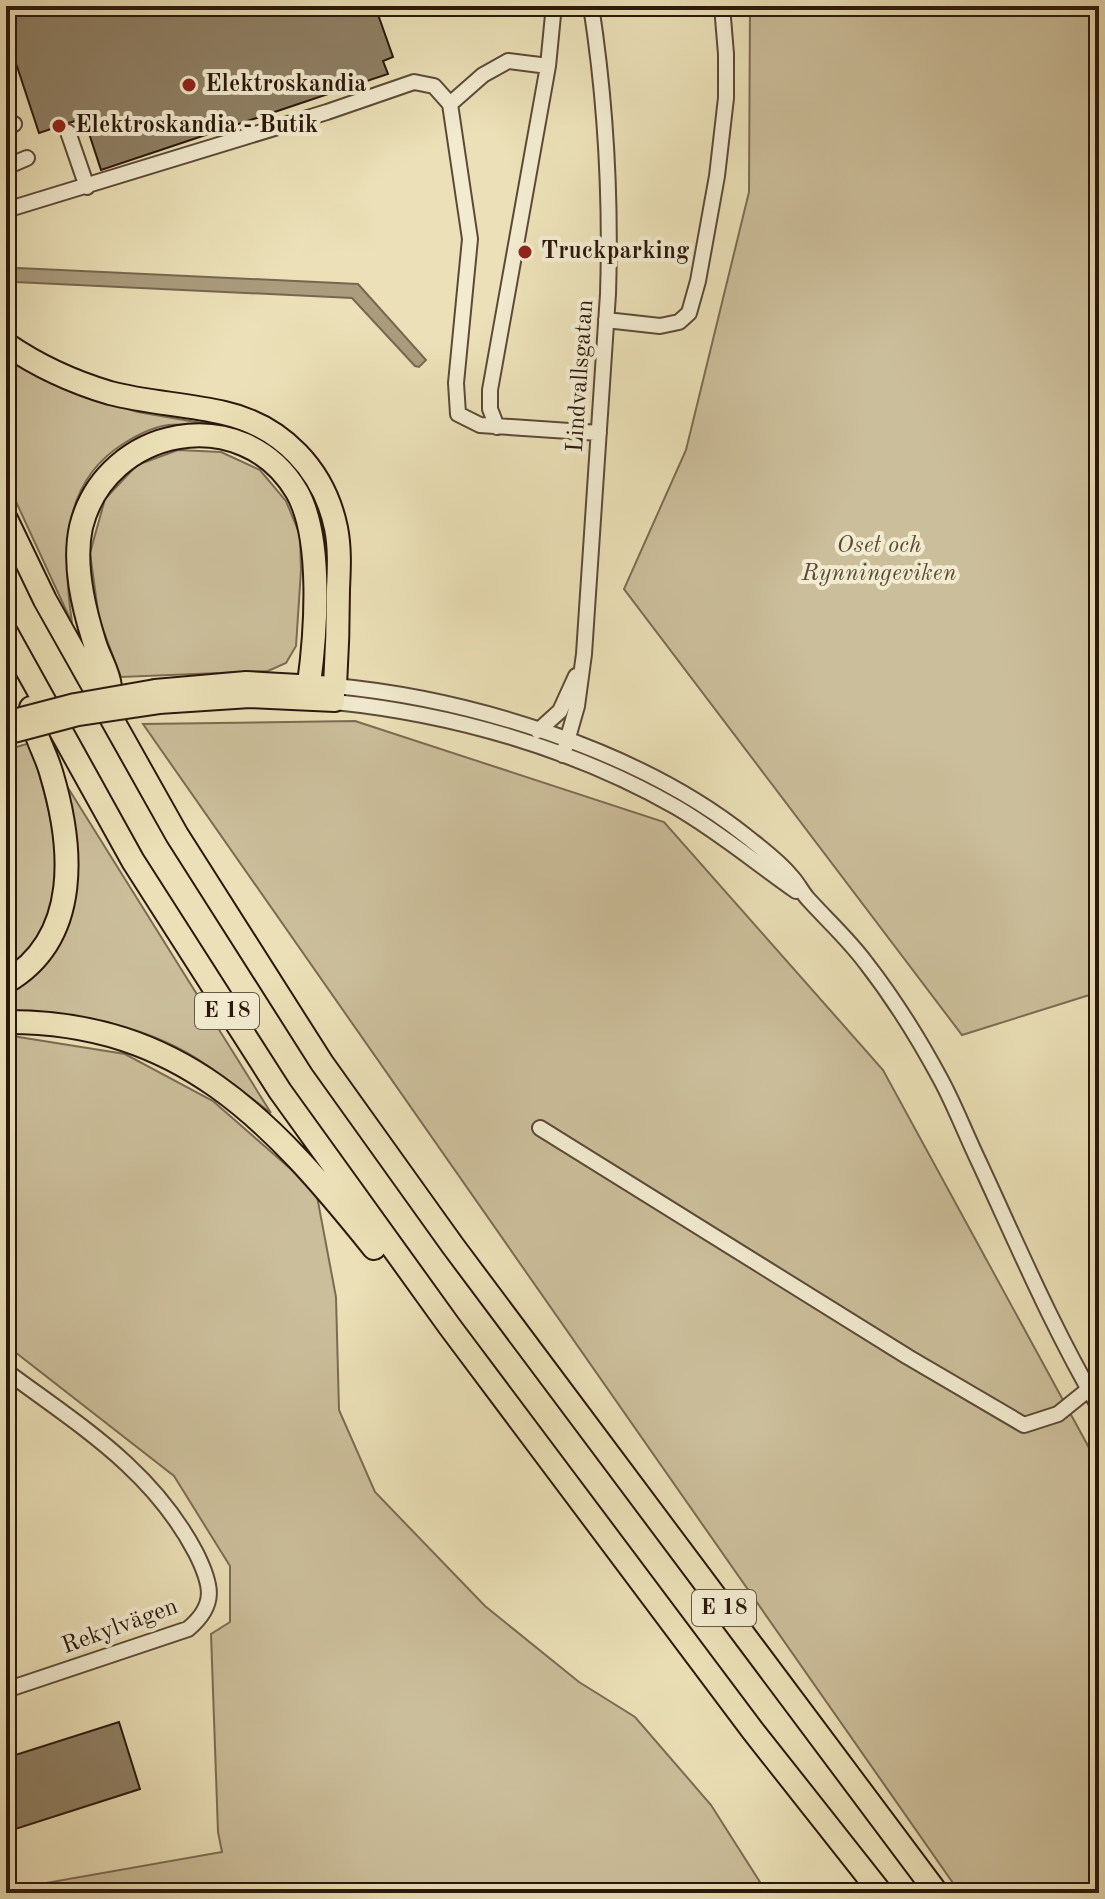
<svg xmlns="http://www.w3.org/2000/svg" width="1105" height="1899" font-family="'Old Standard TT',serif">
<style>
.green{fill:#cbbe9a;stroke:#7c6b53;stroke-width:2}
.water{fill:#aa9c7d;stroke:#786750;stroke-width:2}
.building{fill:#8f8065;stroke:#2c180c;stroke-width:2}
.lines{fill:none;stroke-linecap:round;stroke-linejoin:round}
.minor-casing{stroke:#5c4a37;stroke-width:18}
.major-casing{stroke:#2c180c;stroke-width:22}
.highway-casing{stroke:#2c180c;stroke-width:26}
.minor{stroke:#f2ebd0;stroke-width:14}
.major{stroke:#ebe0b7;stroke-width:18}
.highway{stroke:#ebe0b7;stroke-width:22}
.major-bridge-casing{stroke:#2c180c;stroke-width:22;stroke-linecap:butt}
.major-bridge{stroke:#ebe0b7;stroke-width:18}
.poi-dot{fill:#8f2418;stroke:#f2ebd0;stroke-width:3}
.labels{text-anchor:middle;dominant-baseline:central;stroke-width:8;stroke-linejoin:round;paint-order:stroke}
.shield{fill:#f2ebd0;stroke:#675747;stroke-width:2}
.shield-label{font-size:22px;font-weight:bold;fill:#2c180c}
.poi-label{font-size:24px;font-weight:bold;fill:#2c180c;stroke:#f2ebd0;text-anchor:start}
.street-label{font-size:24px;fill:#2c180c;stroke:#f2ebd0}
.park-label{font-size:24px;font-style:italic;fill:#5c4a37;stroke:#f2ebd0}
</style>
<rect width="100%" height="100%" fill="#ebe0b7"/>
<filter id="stains"><feTurbulence type="fractalNoise" baseFrequency=".0025" numOctaves="4"/><feColorMatrix values="0 0 0 0 .2 0 0 0 0 .09 0 0 0 0 .02 0 0 0 .5 -.17"/></filter>
<radialGradient id="worn" r=".72"><stop offset=".6" stop-color="#630" stop-opacity="0"/><stop offset="1" stop-color="#630" stop-opacity=".3"/></radialGradient>
<path class="green" d="M750,6h349v986l-137,43 -338,-446 62,-139 63,-258z
M6,356l79,40 53,16 75,13c-15,0 -30,-1 -44,0 -17,2 -32,10 -46,19 -64,40 -60,113 -51,179l-66,-143z
M178,450l43,2 39,18 26,31 14,34 1,35 -5,76 -10,17 -18,8 -147,6 -22,-58 -9,-66 15,-54 32,-34z
M355,721l309,101 219,248 216,396v427h-139l-817,-1169z
M30,743c22,76 55,171 -24,226v-219z
M60,775l211,338c-24,-18 -49,-39 -75,-55 -58,-35 -123,-46 -190,-47v-15c12,-9 30,-19 39,-31 45,-59 32,-124 15,-190z
M6,1035l119,19 88,47 103,90 20,106 3,113 36,82 110,114 94,76 56,35 76,88 56,88h-761v-3l216,-38 -4,-20 -7,-198 19,-12v-56l-56,-90 -168,-131z"/>
<path class="water" d="M18,268l340,16 68,76 -7,7 -4,-1 -63,-68 -337,-16 -6,-3 2,-10z"/>
<path class="building" d="M6,6h369l18,51 -10,4 5,13 -287,96 -17,-52 -45,15 -33,-100z
M119,1722l21,67 -134,43v-74z"/>
<g class="lines">
<defs>
<path id="minor" d="M450,104l33,-29 25,-14 40,5
M6,127l8,-3
M68,132l19,55
M6,167l21,-9
M6,210l321,-98 87,-30 20,4 16,18 20,135 -14,144 2,31 22,11 119,8
M606,320l54,6 19,-4 10,-9 9,-32 19,-105 9,-78v-44l-4,-48
M497,427l-7,-18v-19l58,-324 5,-51 -3,-9
M335,686c136,13 303,64 411,150 15,12 33,25 45,40 7,7 11,17 18,24 19,21 40,40 57,63 28,36 53,76 75,117 14,26 25,55 38,82 38,82 74,167 120,245
M335,702c117,12 238,46 341,105 43,25 80,56 120,84
M538,731l22,-20 16,-35
M563,755l14,-49 7,-52 24,-360c3,-97 -2,-192 -17,-288
M540,1128l368,229 116,68 34,-11 31,-25
M6,1371c74,55 146,98 190,182 16,32 21,52 -8,76l-182,61"/>
<path id="major" d="M155,689l91,-8 89,5v16l-85,-4 -91,6"/>
<path id="highway" d="M6,344c32,22 67,38 104,49 38,10 77,11 114,20 58,13 100,57 112,115 4,20 3,40 2,61 0,32 -1,65 -3,97
M6,519l39,81 132,235 145,228 131,183 484,647
M6,632l127,229 147,230 170,236 303,404 128,162
M108,711c1,-7 3,-16 2,-24 -1,-15 -12,-31 -16,-46 -11,-35 -21,-77 -13,-114 25,-101 162,-127 216,-35 26,46 19,140 12,192
M6,982c76,-44 67,-137 45,-210 -6,-21 -20,-42 -20,-64
M6,1022c175,-1 266,99 368,226"/>
</defs>
<use href="#minor" class="minor-casing"/>
<use href="#major" class="major-casing"/>
<use href="#highway" class="highway-casing"/>
<use href="#minor" class="minor"/>
<use href="#major" class="major"/>
<use href="#highway" class="highway"/>
<defs>
<path id="major-bridge" d="M6,721l69,-18 80,-14
M6,735l72,-19 81,-12"/>
</defs>
<use href="#major-bridge" class="major-bridge-casing"/>
<use href="#major-bridge" class="major-bridge"/>
</g>
<g class="poi-dot">
<circle cx="189" cy="85" r="8"/>
<circle cx="59" cy="126" r="8"/>
<circle cx="525" cy="252" r="8"/>
</g>
<g class="labels">
<g class="shield">
<rect x="195" y="993" width="64" height="36" rx="6"/>
<rect x="692" y="1590" width="64" height="36" rx="6"/>
</g>
<g class="shield-label">
<text x="227" y="1011">E 18</text>
<text x="724" y="1608">E 18</text>
</g>
<g class="poi-label">
<text x="205" y="85">Elektroskandia</text>
<text x="75" y="126">Elektroskandia - Butik</text>
<text x="541" y="252">Truckparking</text>
</g>
<g class="street-label">
<text transform="translate(581 376) rotate(-86)">Lindvallsgatan</text>
<text transform="translate(120 1627) rotate(-20)">Rekylvägen</text>
</g>
<g class="park-label">
<text x="879" y="546">Oset och<tspan x="879" dy="28">Rynningeviken</tspan></text>
</g>
</g>
<rect width="1105" height="1899" fill="none" stroke="#ebe0b7" stroke-width="32"/>
<rect x="8" y="8" width="1089" height="1883" fill="none" stroke="#2c180c" stroke-width="4"/>
<rect x="16" y="16" width="1073" height="1867" fill="none" stroke="#2c180c" stroke-width="2"/>
<rect width="100%" height="100%" filter="url(#stains)"/>
<rect width="100%" height="100%" fill="url(#worn)"/>
</svg>
